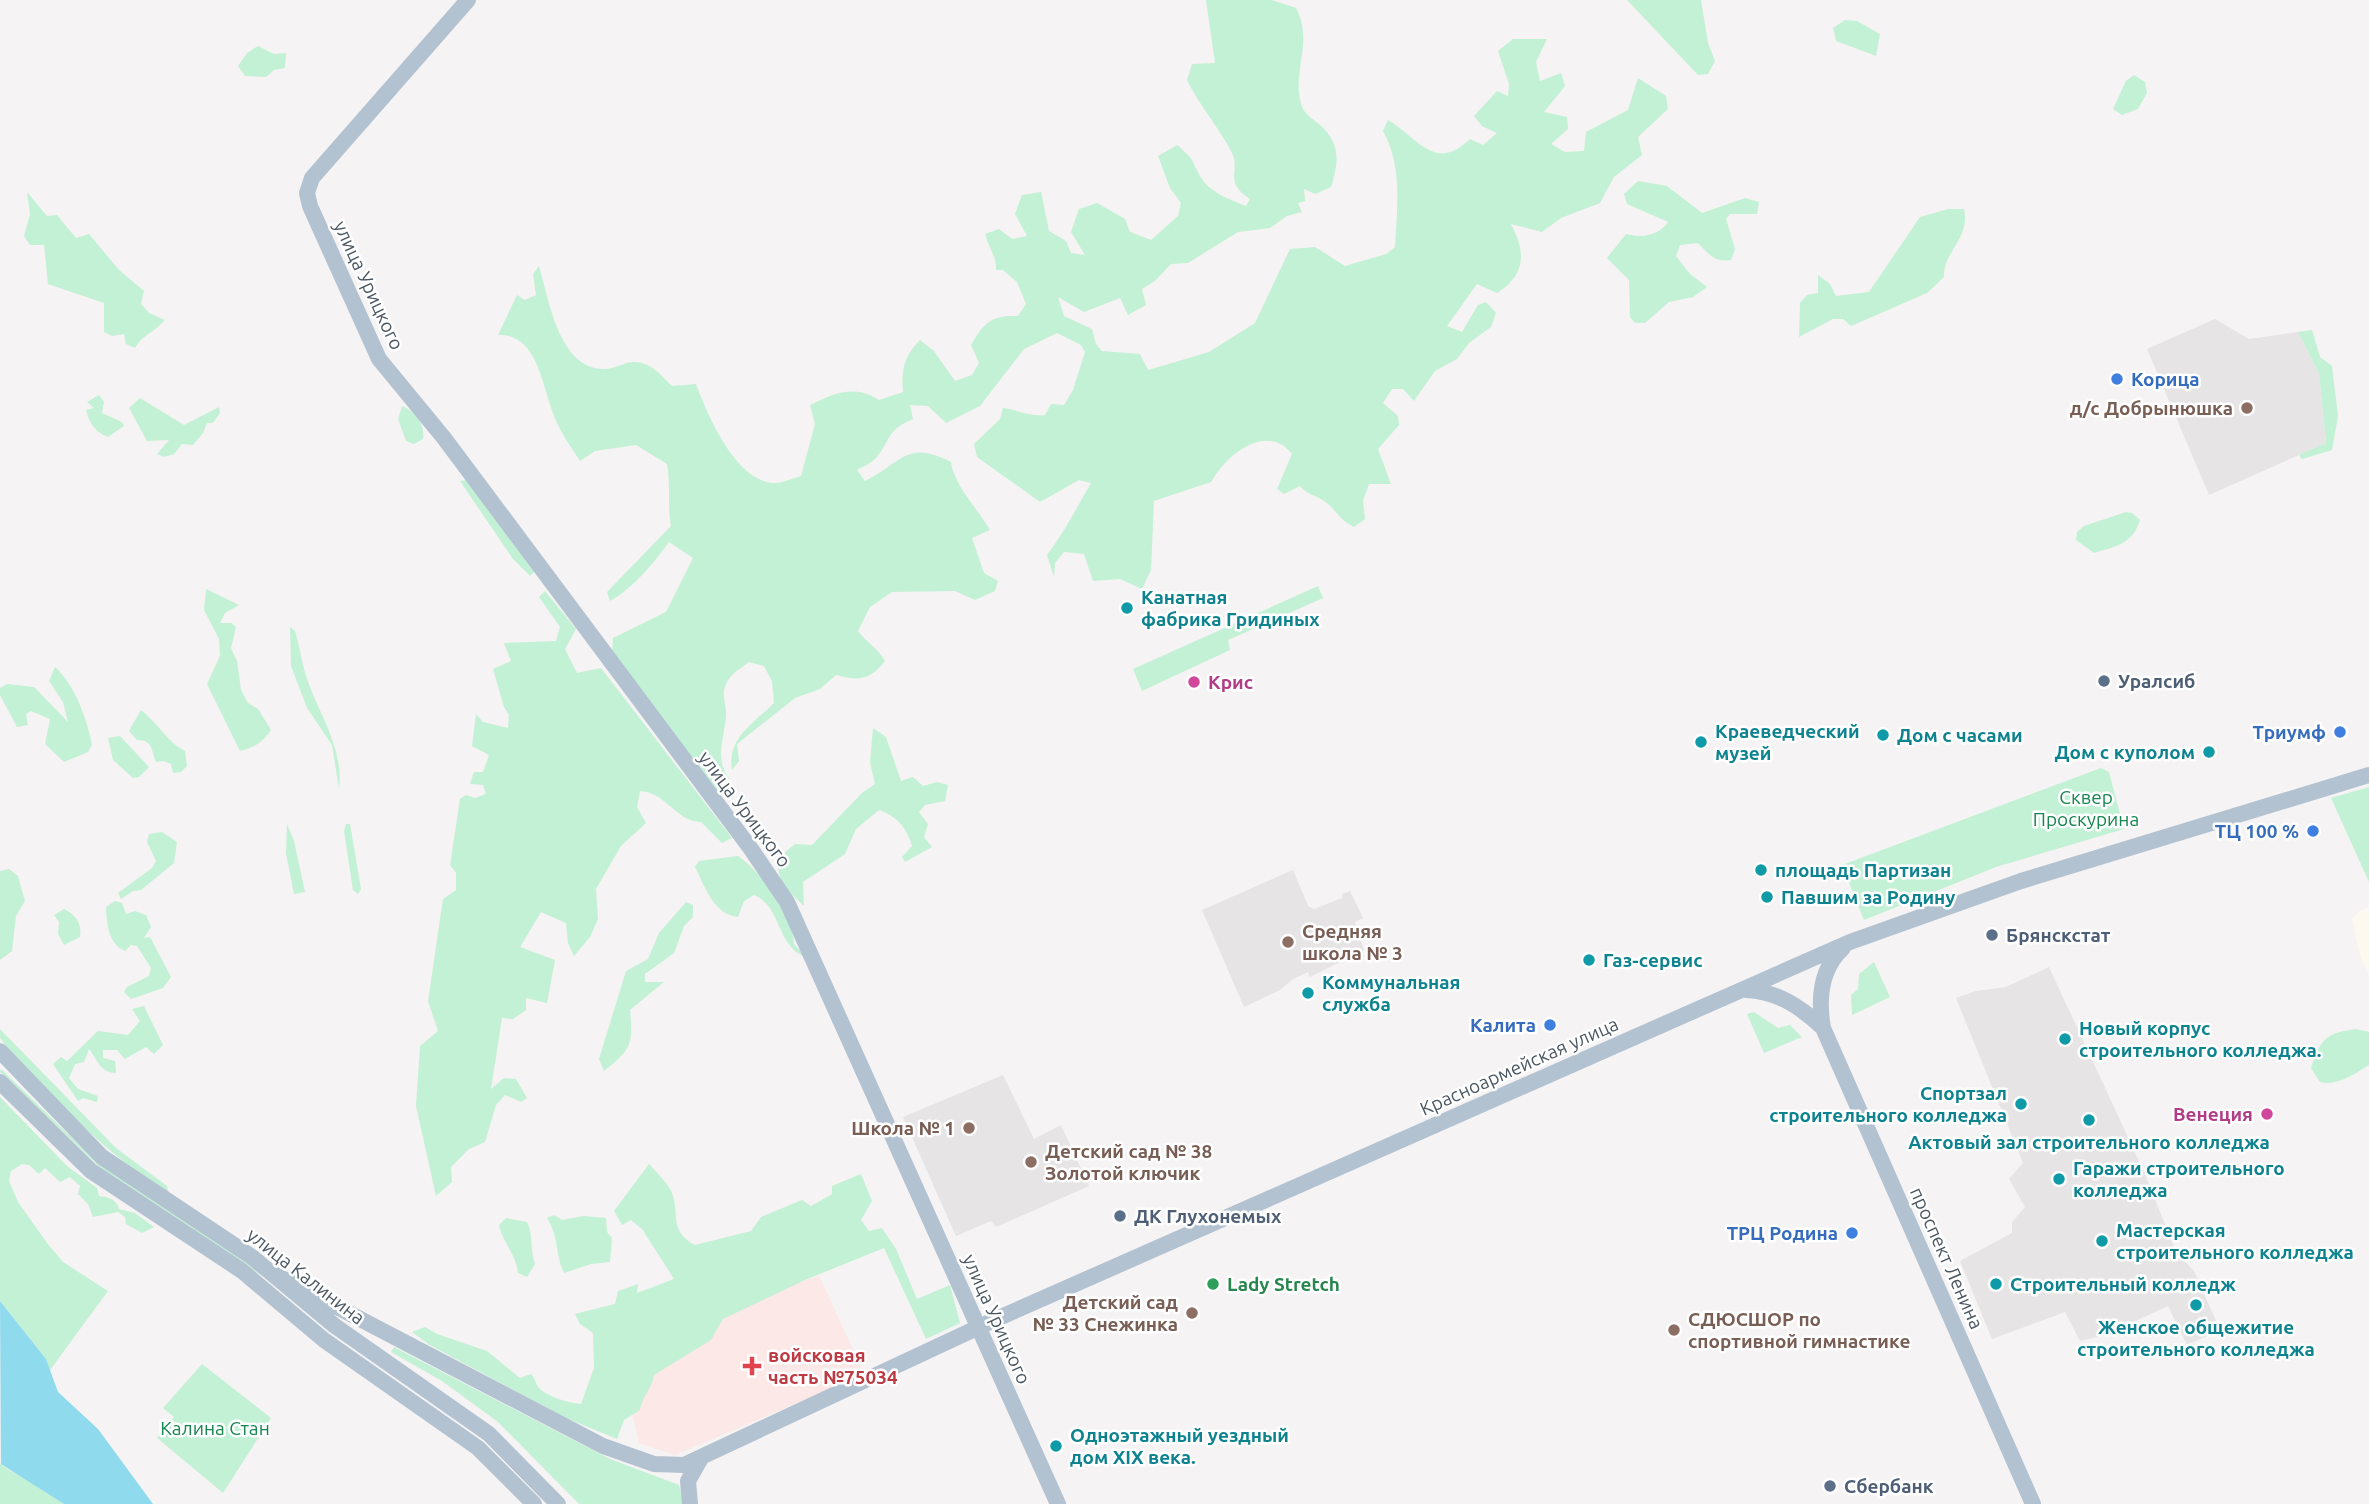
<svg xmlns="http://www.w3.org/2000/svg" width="2369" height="1504" font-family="Ubuntu,sans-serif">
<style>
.commercial{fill:#fdf9ef}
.education{fill:#e6e4e5}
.medical{fill:#fce8e6}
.green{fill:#c3f1d5}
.water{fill:#90daee}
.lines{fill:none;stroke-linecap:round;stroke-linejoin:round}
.major{stroke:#b3c2d1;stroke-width:16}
.shop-dot{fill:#3f7fe0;stroke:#fff;stroke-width:2.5}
.education-dot{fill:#8d6e63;stroke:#fff;stroke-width:2.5}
.culture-dot{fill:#0f9aa8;stroke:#fff;stroke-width:2.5}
.service-dot{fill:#5c6f8a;stroke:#fff;stroke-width:2.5}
.hotel-dot{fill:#d1479c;stroke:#fff;stroke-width:2.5}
.leisure-dot{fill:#2e9e5b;stroke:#fff;stroke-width:2.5}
.health-dot{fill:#e0444e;stroke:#fff;stroke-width:2.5}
.labels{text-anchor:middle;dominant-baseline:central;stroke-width:5;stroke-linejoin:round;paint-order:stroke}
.street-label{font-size:19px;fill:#4a5661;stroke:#fff}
.shop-label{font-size:19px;font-weight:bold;fill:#366cbe;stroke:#fff;text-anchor:end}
.education-label{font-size:19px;font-weight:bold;fill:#785e54;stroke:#fff;text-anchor:end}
.culture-label{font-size:19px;font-weight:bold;fill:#0d838f;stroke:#fff;text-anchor:start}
.service-label{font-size:19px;font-weight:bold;fill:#4e5e75;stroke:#fff;text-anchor:start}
.hotel-label{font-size:19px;font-weight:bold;fill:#b23c85;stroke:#fff;text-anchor:start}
.park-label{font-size:19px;fill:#17864f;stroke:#fff}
.leisure-label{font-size:19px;font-weight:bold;fill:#27864d;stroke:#fff;text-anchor:start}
.health-label{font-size:19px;font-weight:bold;fill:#be3a42;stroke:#fff;text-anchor:start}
</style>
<rect width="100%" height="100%" fill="#f5f3f3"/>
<path class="commercial" d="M2369,907v67l-8,-15 -9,-40 8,-8z"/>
<path class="education" d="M2215,319l34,20 49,-7 21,42 7,69 -117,52 -62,-146z
M1293,870l15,36 6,3 28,-11v-4l8,-3 13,27 -8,4 9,28 -54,27 -2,-5 -15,7 -13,11 -36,17 -42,-97z
M2049,967l96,207 31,78 18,19 26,59 -33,15 -19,-39 -63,29 -25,6 -15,-29 -73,27 -32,-78 52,-28v-11l13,-15 -16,-28 14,-16 -67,-165 20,-7 30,-4z
M1003,1075l31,64 27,-14 28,61 -93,41 -5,-6 -35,15 -53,-119z"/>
<path class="medical" d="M819,1276l43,93 -39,23 -148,63 -36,-12 -13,-60 94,-64 79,-37z"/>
<path class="green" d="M1206,0h66l24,8c19,36 -7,67 7,101 3,6 11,11 16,15 22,19 20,38 12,63l-16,7 -11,-5 1,12 -7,2 4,9 -15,4 -17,12 -32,4 -50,31 -17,1 -16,17 -13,8 4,16 -18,10 -8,-17 -36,14 -26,-15 6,19 28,13 4,15 6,7 38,3 8,16 61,-18 46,-29 35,-74 25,-2 30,19 41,-12 9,-7c2,-39 8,-80 -12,-116l5,-11c30,18 47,53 82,19l13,6 14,-12 -15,-7 -8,-10 23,-25 11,5 1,-12 -11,-33 15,-12h34l-11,23 4,19 21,-8 4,13 -21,26 23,5 1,12 -17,15 14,8 19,-1 2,-19 42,-22 10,-32 28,18 2,13 -30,28 4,18 -28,22 -14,26 -39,15 -19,14 -31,-8c15,29 15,50 -14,69l-20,-9 -30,42 15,6 16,-27 8,-3 10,11 -5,14 -22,16 -12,16 -22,12 -21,30 -11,-12h-11l-9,14 15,13 1,9 -21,24 13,35h-22l-6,17 2,18 -11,8c-16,-8 -17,-17 -30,-26 -8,-6 -17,-6 -24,-15l-16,8 -7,-5 15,-35c-26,-32 -65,0 -81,28l-57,19 -3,69 -9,19 -22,-10 -27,2 -9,-27 -20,-2 -9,11 -1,14 -7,-22c18,-24 29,-46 44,-72l-12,-3 -39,22 -63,-45 -3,-13 26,-25 3,-11c16,2 26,9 42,7l6,-11 13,1 9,-15 12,-38 -4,-7 -24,-12 -33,16 -44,57 -34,17 -18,-17 -18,-1 3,14c-28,12 -21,20 -37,39 -4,5 -14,9 -19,12l8,11c37,-18 41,-42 86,-19 3,23 26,46 39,68l-18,8 12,35 14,8 -3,10 -20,9 -20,-9 -63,1 -22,15 -12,24c9,12 20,17 27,30 -16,20 -26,20 -49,14l-16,14 -25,9 -58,46 2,17 -7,9c-5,-32 21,-46 42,-67l-2,-22 -8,-15 -15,-4c-11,8 -23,15 -25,29 -1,7 2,15 2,22 0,22 -13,45 3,65l-4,15 -5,1 -108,-142 1,-14 53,-26 27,-54 -24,-16c-16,22 -36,46 -59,59l-3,-9 64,-66c-4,-21 0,-41 -4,-62l-31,-19 -41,6 -15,10c-9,-14 -22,-32 -27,-48 -11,-28 -16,-80 -55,-78l19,-40 8,5 11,-5 -3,-21 6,-8c10,34 20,104 66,103 9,0 18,-6 27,-7 18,-1 28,12 40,24l24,-2c11,30 40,99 79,99 8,0 18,-5 26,-7l14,-52 -5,-19c24,-12 45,-21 69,-5l24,-8c-2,-22 1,-36 17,-52l14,11 21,30 17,-6 7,-12 -8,-18c13,-23 21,-30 47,-29l8,-12 -9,-22 -14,-12h-7c1,-13 -8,-23 -11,-36l14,-5 13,10 15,-3 -12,-22 7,-19 19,-3 8,39 17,10 5,12 14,2 -14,-23 8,-23 18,-6 28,16 5,13 21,8 27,-24 3,-13 -11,-15 -12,-32 19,-11c18,15 13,13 23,31 10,17 29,23 46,30l4,-7c-28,-18 -8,-28 -19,-48 -13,-25 -32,-46 -44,-71l5,-16 23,-1z
M1627,0h74l7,43 7,18 -7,13 -10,1z
M1845,20l12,1 23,13 -4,22 -40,-15 -3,-13z
M258,46l16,8 12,-1 -1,15 -11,2 -8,7 -21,-1 -7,-10 9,-13z
M2134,75l11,7 2,11 -9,16 -16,6 -9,-6 13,-28z
M1638,181l29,5 35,27 43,-15 14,4 -2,12h-27l-4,5 9,30 -4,11c-17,3 -22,-6 -33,-17l-18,2 -4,11 14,18 17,13 -14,10 -24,5 -24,21h-10l-5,-6 -1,-37 -22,-22 19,-24c15,4 33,2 42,-12l-41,-18 -3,-10z
M27,192l20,24 10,-1 19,23 13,-4 30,36 25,21 -3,13 8,9 16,7c-10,12 -23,15 -30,28l-9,-4 -2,-10 -12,2 -8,-4v-29l-56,-19 -4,-39h-14l-6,-9 6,-22z
M1948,209h16c7,29 -21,42 -20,68l-17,16 -76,33 -8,-7h-10l-34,18 1,-34 7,-8 11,-2v-18l12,9 6,12 33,-4 51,-75z
M2312,330l8,27 12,9 6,50 -6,34 -30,9 -3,-4 27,-12 -7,-69 -21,-42z
M99,395l5,7 -2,11 20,9 2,4 -16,11c-14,-6 -18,-13 -22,-27l8,-2 -7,-6z
M140,398l44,27 35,-18 1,6 -7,10h-6l-4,10 -10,12 -11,-1 -8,10 -10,3 -7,-3 12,-14 -22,1 -18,-33z
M402,406c14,6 23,17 21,33l-9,5 -8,-3 -8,-22z
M468,480l66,92 -4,4 -17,-17 -53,-78z
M2126,512l6,1 8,7c-8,25 -24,26 -46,33l-18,-13 1,-8 7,-6z
M1318,586l5,12 -95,42 2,10 -88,41 -9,-22z
M206,589l33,16 -14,8 -5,10h11l5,4 -5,21 6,13 4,29 7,13 10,6 13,21c-9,13 -16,17 -31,21l-33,-67 13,-28 -1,-17 -15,-29z
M545,591l31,38 -11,20 12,24 24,-5 131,170 -10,5 -21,-21c-26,-1 -35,-30 -61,-31l-3,16 9,16 -25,23 -25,43 2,30 -8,18 -16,19 -6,-13 -2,-20 -25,-11 -21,35 35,13 -8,43 -21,-5v12l-13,9 -11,-1 -11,71 13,-11 12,1 11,19 -6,4 -16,-7 -9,10 -11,37 -16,7 -18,18 1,15 -16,14 -20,-90 4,-60 18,-15 -10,-30 15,-102 13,-9v-17l-6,-8 10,-66 6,-4 9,3 11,-4 -3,-9 -13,-1 4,-12h9l6,-17 -17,-9 4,-32 7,8 25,6 1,-13 -5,-8 -11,-38 18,-8 -7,-18 52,-2 4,-14 -21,-30z
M290,627l5,4c5,16 7,33 12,48 13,37 37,70 32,110l-7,-44 -25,-37 -16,-42z
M55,667c20,18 32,52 37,78l-4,7 -24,10 -19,-18 5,-25 -19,-8 -5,3 2,11 -11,2 -17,-32v-7l7,-4 27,3 34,35 -5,-20 -14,-21z
M141,710c17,13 26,32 44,41l2,15 -6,6 -8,1 -2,-9 -7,-3 -8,1c-5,-12 -3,-22 -19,-22l-8,-9z
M873,728l13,9 15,44 12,-4 10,9 14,-4 11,3 -3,16 -20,4 -6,7 9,12 -4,13 8,10 -27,15 -3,-5 10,-11c-5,-18 -15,-30 -33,-36l-23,19 -11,25 -42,28 1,24 -22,-21 -6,-25 19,-16 17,1 50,-52 13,-9 -5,-22z
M120,736l29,31 -10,10 -6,1 -20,-18 -5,-22z
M2101,768l8,4 15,57 -128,38 -132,53 -22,-55z
M2369,787v95l-38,-84z
M287,824l7,17 11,51 -11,2 -8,-41z
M346,824h4l11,65 -3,5 -5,-4 -9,-59z
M162,832l15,10 -3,21 -33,27 -8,1 -12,8 -3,-6 34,-25 4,-7 -9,-19 2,-8z
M738,856c23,15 55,61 56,88l12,13c-29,-9 -25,-52 -52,-62l-10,6 -6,16c-24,-2 -33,-30 -43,-50l4,-6z
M9,869l9,7 7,25 -9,15 -4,35 -12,9v-89z
M115,901l7,2 4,11 9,-3 11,4 5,12 -7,11 6,-1 21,40 -8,11 -32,11 -7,-7 3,-5 22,-11 2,-8 -14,-22 -6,-1 -6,6c-17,-8 -18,-26 -19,-44z
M686,902l7,3v12l-9,9 -10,27 -29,21v8h19l-34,28c3,34 2,39 -26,61l-5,-12 27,-88 22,-12 11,-26z
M64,909c12,6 18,14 16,28l-16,8 -6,-11 1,-12 -5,-7z
M1874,962l16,35 -38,18 -1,-20 7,-6 1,-15z
M144,1006l19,39 -9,9 -8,-7 -21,12 -8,-9h-14v8l12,3 1,12c-17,-1 -18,-13 -27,-24l-5,13 -9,2 -6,14 9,11 20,7 -1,6 -14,-4 -5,3 -25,-37 8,-7 6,4 31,-30 30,4 12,-14 -8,-12z
M1754,1012l24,16 12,-3 12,12 -38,16 -17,-39z
M0,1029l116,119 51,38 2,9c-62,-41 -113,-93 -162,-148l-7,-9z
M2356,1029l13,3v33c-13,8 -33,22 -49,17l-9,-14c10,-29 14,-35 45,-39z
M1,1069l96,93 156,105 9,9 -149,-96 -113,-108z
M0,1097l67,69 30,22 2,8c10,1 17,3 20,13l16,4 19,14 -12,6 -16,-9 -1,-7 -7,-5 -25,5 -5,-13 -10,-10 2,-8 -10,-9 -10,5 -15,-14 -6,6 -10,-9 -7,-1 -11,7 -2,10 9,21 29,41 16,19 45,29 -58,79 -4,-11 -46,-58z
M649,1164c7,8 17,17 22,27 10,21 -4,39 24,54l56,-14 10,-14 41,-17 9,6 21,-12v-8l29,-12 11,27 -11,19 8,11 13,-3 14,21 21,50 33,-14 10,38 -34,16 -42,-91 -79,32 -82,39 -12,21 -57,35c-2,14 -12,21 -14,35l-16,10 -7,19 -51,-21 -138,-74 -16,-12 13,-5 12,7 50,17 33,27 11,-4c3,3 4,7 6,11 6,11 32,18 44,19l13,-36 -1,-35 -13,-9 -5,-10 40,-10 3,-13 20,-7 -1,9 37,-14 -32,-50 -11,-9 -9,5 -8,-14z
M554,1215l8,5 21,-4 23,2 1,14 5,6 -2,24 -19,2 -27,9c-9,-19 -5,-37 -17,-55z
M506,1218l21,4c6,10 3,29 8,42l-8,13 -9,-4c-2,-19 -15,-30 -19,-48z
M394,1347l216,112 69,26 5,19h-105l-81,-82 -56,-41 -51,-29z
M202,1364l69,54 -48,75 -66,-55 17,-21 -11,-9z
M0,1463c9,9 20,11 30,18 11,9 22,15 34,23h-64z"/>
<path class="water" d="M0,1301l46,58 12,33 40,37 55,75h-89l-63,-40z"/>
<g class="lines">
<path class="major" d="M468,0l-156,178 -5,15 3,13 69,153 65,79 307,411 36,53 271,602
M1843,948c-23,21 -25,51 -20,80l210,476
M1746,990c31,1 55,17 77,38
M0,1051l102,106 150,100 83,69 154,108 69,70
M0,1082l91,89 151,100 82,69 154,108 56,56
M274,1274l329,172 51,18 30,1 310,-145 856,-378 171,-61 348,-106
M690,1504l-2,-23 13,-23"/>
</g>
<g class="shop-dot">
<circle cx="2117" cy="379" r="7"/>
<circle cx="2340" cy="732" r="7"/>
<circle cx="2313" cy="831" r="7"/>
<circle cx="1550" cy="1025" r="7"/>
<circle cx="1852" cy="1233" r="7"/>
</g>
<g class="education-dot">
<circle cx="2247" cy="408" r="7"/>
<circle cx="1288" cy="942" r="7"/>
<circle cx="969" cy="1128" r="7"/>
<circle cx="1031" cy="1162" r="7"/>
<circle cx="1192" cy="1313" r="7"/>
<circle cx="1674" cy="1330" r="7"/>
</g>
<g class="culture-dot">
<circle cx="1127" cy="608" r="7"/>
<circle cx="1883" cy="735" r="7"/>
<circle cx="1701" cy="742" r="7"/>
<circle cx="2209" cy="752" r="7"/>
<circle cx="1761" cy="870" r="7"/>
<circle cx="1767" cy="897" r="7"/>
<circle cx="1589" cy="960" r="7"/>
<circle cx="1308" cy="993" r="7"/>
<circle cx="2065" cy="1039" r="7"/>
<circle cx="2021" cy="1104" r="7"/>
<circle cx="2089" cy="1120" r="7"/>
<circle cx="2059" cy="1179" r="7"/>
<circle cx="2102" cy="1241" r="7"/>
<circle cx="1996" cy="1284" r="7"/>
<circle cx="2196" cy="1305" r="7"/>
<circle cx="1056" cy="1446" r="7"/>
</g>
<g class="service-dot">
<circle cx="2104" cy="681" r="7"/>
<circle cx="1992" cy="935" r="7"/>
<circle cx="1120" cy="1216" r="7"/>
<circle cx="1830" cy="1486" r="7"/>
</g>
<g class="hotel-dot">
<circle cx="1194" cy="682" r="7"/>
<circle cx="2267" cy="1114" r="7"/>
</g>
<circle class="leisure-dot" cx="1213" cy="1284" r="7"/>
<path class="health-dot" d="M748.5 1355.5h7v7h7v7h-7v7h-7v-7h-7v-7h7z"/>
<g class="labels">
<g class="street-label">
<text transform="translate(369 285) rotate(65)">улица Урицкого</text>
<text transform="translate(745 809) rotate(53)">улица Урицкого</text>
<text transform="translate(1519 1066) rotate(-24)">Красноармейская улица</text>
<text transform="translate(1947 1258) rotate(66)">проспект Ленина</text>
<text transform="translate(306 1276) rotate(38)">улица Калинина</text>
<text transform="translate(997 1319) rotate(66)">улица Урицкого</text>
</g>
<g class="shop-label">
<text x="2131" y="379" text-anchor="start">Корица</text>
<text x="2326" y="732">Триумф</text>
<text x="2299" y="831">ТЦ 100 %</text>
<text x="1536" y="1025">Калита</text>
<text x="1838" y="1233">ТРЦ Родина</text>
</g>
<g class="education-label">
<text x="2233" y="408">д/с Добрынюшка</text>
<text x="1302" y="931" text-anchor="start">Средняя<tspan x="1302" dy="22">школа № 3</tspan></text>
<text x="955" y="1128">Школа № 1</text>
<text x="1045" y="1151" text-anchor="start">Детский сад № 38<tspan x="1045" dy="22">Золотой ключик</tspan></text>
<text x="1178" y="1302">Детский сад<tspan x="1178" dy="22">№ 33 Снежинка</tspan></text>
<text x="1688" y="1319" text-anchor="start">СДЮСШОР по<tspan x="1688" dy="22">спортивной гимнастике</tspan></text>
</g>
<g class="culture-label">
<text x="1141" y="597">Канатная<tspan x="1141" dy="22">фабрика Гридиных</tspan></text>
<text x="1715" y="731">Краеведческий<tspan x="1715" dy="22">музей</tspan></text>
<text x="1897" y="735">Дом с часами</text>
<text x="2195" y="752" text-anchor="end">Дом с куполом</text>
<text x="1775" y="870">площадь Партизан</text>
<text x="1781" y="897">Павшим за Родину</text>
<text x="1603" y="960">Газ-сервис</text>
<text x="1322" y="982">Коммунальная<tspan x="1322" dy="22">служба</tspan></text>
<text x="2079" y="1028">Новый корпус<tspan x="2079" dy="22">строительного колледжа.</tspan></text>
<text x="2007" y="1093" text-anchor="end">Спортзал<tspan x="2007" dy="22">строительного колледжа</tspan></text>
<text x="2089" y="1142" text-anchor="middle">Актовый зал строительного колледжа</text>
<text x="2073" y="1168">Гаражи строительного<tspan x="2073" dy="22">колледжа</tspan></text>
<text x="2116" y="1230">Мастерская<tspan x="2116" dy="22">строительного колледжа</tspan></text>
<text x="2010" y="1284">Строительный колледж</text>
<text x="2196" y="1327" text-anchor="middle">Женское общежитие<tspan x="2196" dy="22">строительного колледжа</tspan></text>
<text x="1070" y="1435">Одноэтажный уездный<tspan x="1070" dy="22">дом XIX века.</tspan></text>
</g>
<g class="service-label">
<text x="2118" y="681">Уралсиб</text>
<text x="2006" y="935">Брянскстат</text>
<text x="1134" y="1216">ДК Глухонемых</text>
<text x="1844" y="1486">Сбербанк</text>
</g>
<g class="hotel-label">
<text x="1208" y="682">Крис</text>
<text x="2253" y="1114" text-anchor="end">Венеция</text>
</g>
<g class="park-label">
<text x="2086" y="797">Сквер<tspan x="2086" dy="22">Проскурина</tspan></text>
<text x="215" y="1428">Калина Стан</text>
</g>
<g class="leisure-label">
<text x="1227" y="1284">Lady Stretch</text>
</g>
<g class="health-label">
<text x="768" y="1355">войсковая<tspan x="768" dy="22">часть №75034</tspan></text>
</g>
</g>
</svg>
